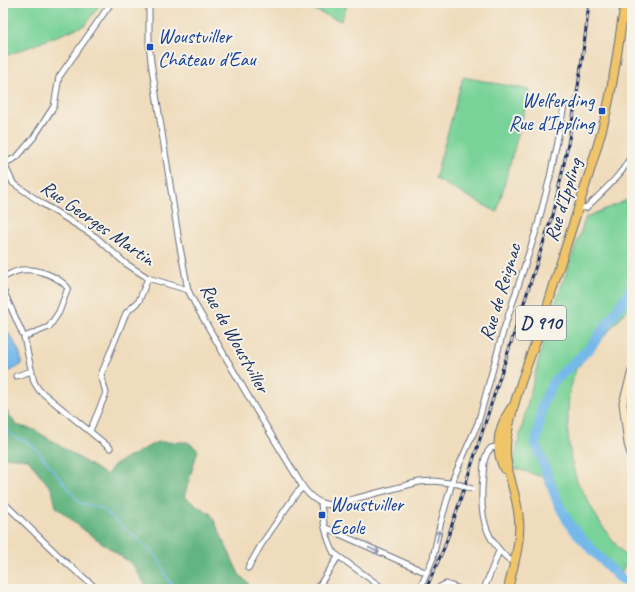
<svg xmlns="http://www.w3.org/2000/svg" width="635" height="592" font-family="Caveat,sans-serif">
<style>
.green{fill:#79d399;stroke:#4a817c}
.forest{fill:#62b581;stroke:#3e7270}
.water{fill:#75b9eb;stroke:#4874a4}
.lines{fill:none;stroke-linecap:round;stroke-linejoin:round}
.stream{stroke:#75b9eb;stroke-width:1.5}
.river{stroke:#75b9eb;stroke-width:10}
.street-casing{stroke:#656c7f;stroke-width:7}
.secondary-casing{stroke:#656c7f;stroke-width:9}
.primary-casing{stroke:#656c7f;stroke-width:10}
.street{stroke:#fff;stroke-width:5}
.secondary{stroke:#f9e7c3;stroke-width:7}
.primary{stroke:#f0c469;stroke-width:8}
.rail-casing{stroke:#1b2f5e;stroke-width:3}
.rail{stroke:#f7f3e8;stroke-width:1.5;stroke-dasharray:4.5;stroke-linecap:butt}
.street-bridge-casing{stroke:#656c7f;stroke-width:7;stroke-linecap:butt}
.street-bridge{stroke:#fff;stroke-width:5}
.oneway{stroke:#8d97ae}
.transit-dot{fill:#1a4fb4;stroke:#f7f3e8;stroke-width:1.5}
.labels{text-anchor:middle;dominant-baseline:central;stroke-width:4;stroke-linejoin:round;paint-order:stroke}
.shield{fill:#f7f3e8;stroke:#5d6a87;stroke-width:1}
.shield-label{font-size:19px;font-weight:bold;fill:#1b2f5e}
.transit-label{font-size:20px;fill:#164399;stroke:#f7f3e8;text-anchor:start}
.street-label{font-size:20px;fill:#1b2f5e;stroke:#f7f3e8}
</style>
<rect width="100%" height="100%" fill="#f7f3e8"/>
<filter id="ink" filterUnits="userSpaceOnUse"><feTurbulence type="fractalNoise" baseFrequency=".025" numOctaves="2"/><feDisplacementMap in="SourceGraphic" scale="8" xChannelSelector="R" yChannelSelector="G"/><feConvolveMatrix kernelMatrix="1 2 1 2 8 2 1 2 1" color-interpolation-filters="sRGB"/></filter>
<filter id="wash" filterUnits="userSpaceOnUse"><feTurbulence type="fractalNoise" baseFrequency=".012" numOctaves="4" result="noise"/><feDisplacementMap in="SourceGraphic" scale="16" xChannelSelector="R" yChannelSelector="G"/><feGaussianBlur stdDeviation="0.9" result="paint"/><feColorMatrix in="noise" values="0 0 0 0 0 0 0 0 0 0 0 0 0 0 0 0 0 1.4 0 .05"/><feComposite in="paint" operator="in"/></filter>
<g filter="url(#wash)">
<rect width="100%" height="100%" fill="#efdcbc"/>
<path class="green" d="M3,3h98l-16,22 -82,32z
M297,3h51l-7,18z
M463,77l67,13 -33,122 -62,-33z
M632,198v106l-56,65 -7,25 -1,19v23l3,23 6,22 22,40 13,19 16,19 -9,18c-17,-16 -35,-32 -49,-51 -10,-14 -16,-32 -22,-47l-36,-12 35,-141 39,-109z"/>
<path class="forest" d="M3,405l13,20 19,5 71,45 8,-10 43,-23h31l10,8 -14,47 27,17 28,60 10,10 -4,5h-97l-16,-25 -48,-34 -28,-23 -4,-17 -24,-31 -25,-2z"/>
<path class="water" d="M5,333l4,1c5,7 14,22 12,31l-14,8 -4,1v-40z"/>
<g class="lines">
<path class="stream" d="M3,423l8,11 5,4 10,3 11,9 43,53 21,5 56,48 12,26 12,7"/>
<path class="river" d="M632,286l-4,8 -38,54 -37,34 -11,24 -6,38 22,59 12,22 22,25 27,27 13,10"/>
</g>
</g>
<g filter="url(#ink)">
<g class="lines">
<defs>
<path id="street" d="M149,3v39l2,20 28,180 9,48 8,16 59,102 48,79c7,10 15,17 28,18l88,-23 15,-1 24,3
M623,16l9,-5
M3,164l14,-7 17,-20 20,-31 5,-29 52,-74
M4,164l9,19 30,21 53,33 29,26 23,15 40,12
M579,207l7,1c16,-16 36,-32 46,-54
M3,277c6,-2 12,-6 18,-7 16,-2 37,6 47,18l-9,24 -10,15 -25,10
M3,290l21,47 10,45 5,8 71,58
M16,376l16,-5
M90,431l16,-38 -5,-18 25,-62 13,-12 9,-23
M500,446l-9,2c-8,8 -7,17 -8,28 -4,37 0,65 32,88
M3,502l60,58 34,29
M321,503c1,15 6,37 13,50l50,36
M326,528l101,45
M248,568l13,-23 35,-51 7,-7
M440,587l6,-3 14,5
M317,589l21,-32
M420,589l13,-31 7,-33 13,-46 25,-56 25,-91 34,-104 13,-51 14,-71
M484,589l15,-38"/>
<path id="secondary" d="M632,371l-9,32 5,41 4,13"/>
<path id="primary" d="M504,469c-10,-22 -6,-42 7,-61
M508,589c5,-22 13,-46 11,-69 -2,-33 -19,-54 -11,-89 6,-32 18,-63 29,-93 8,-23 15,-47 22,-70 15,-47 31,-94 44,-142 11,-40 15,-82 22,-123"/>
</defs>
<use href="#street" class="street-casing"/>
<use href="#secondary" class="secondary-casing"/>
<use href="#primary" class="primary-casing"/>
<use href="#street" class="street"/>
<use href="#secondary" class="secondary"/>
<use href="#primary" class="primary"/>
<defs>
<path id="rail" d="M426,589l18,-41 13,-38 94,-291c19,-72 30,-143 38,-216"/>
</defs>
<use href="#rail" class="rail-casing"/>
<use href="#rail" class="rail"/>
<defs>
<path id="street-bridge" d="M458,484l14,5"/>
</defs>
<use href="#street-bridge" class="street-bridge-casing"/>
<use href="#street-bridge" class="street-bridge"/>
</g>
<defs><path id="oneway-shaft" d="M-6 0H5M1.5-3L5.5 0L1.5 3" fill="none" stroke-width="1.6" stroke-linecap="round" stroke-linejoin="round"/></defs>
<g class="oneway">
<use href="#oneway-shaft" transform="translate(438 536) rotate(-78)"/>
<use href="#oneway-shaft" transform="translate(374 550) rotate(24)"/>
</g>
</g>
<g class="transit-dot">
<rect x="146" y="43" width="8" height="8" rx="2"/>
<rect x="598" y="107" width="8" height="8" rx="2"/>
<rect x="318" y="511" width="8" height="8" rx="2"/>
</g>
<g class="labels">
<rect class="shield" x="516" y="306" width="50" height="34" rx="3"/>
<g class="shield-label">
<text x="541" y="323">D 910</text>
</g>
<g class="transit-label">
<text x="158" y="36">Woustviller<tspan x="158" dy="23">Château d'Eau</tspan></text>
<text x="594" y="100" text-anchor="end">Welferding<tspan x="594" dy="23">Rue d'Ippling</tspan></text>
<text x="330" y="504">Woustviller<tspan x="330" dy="23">Ecole</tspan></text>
</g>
<g class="street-label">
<text transform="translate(563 200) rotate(-73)">Rue d'Ippling</text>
<text transform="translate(98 223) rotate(35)">Rue Georges Martin</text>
<text transform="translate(500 292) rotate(-73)">Rue de Reignac</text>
<text transform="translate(235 338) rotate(61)">Rue de Woustviller</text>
</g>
</g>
<rect width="635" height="592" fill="none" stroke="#f7f3e8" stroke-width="16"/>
</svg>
